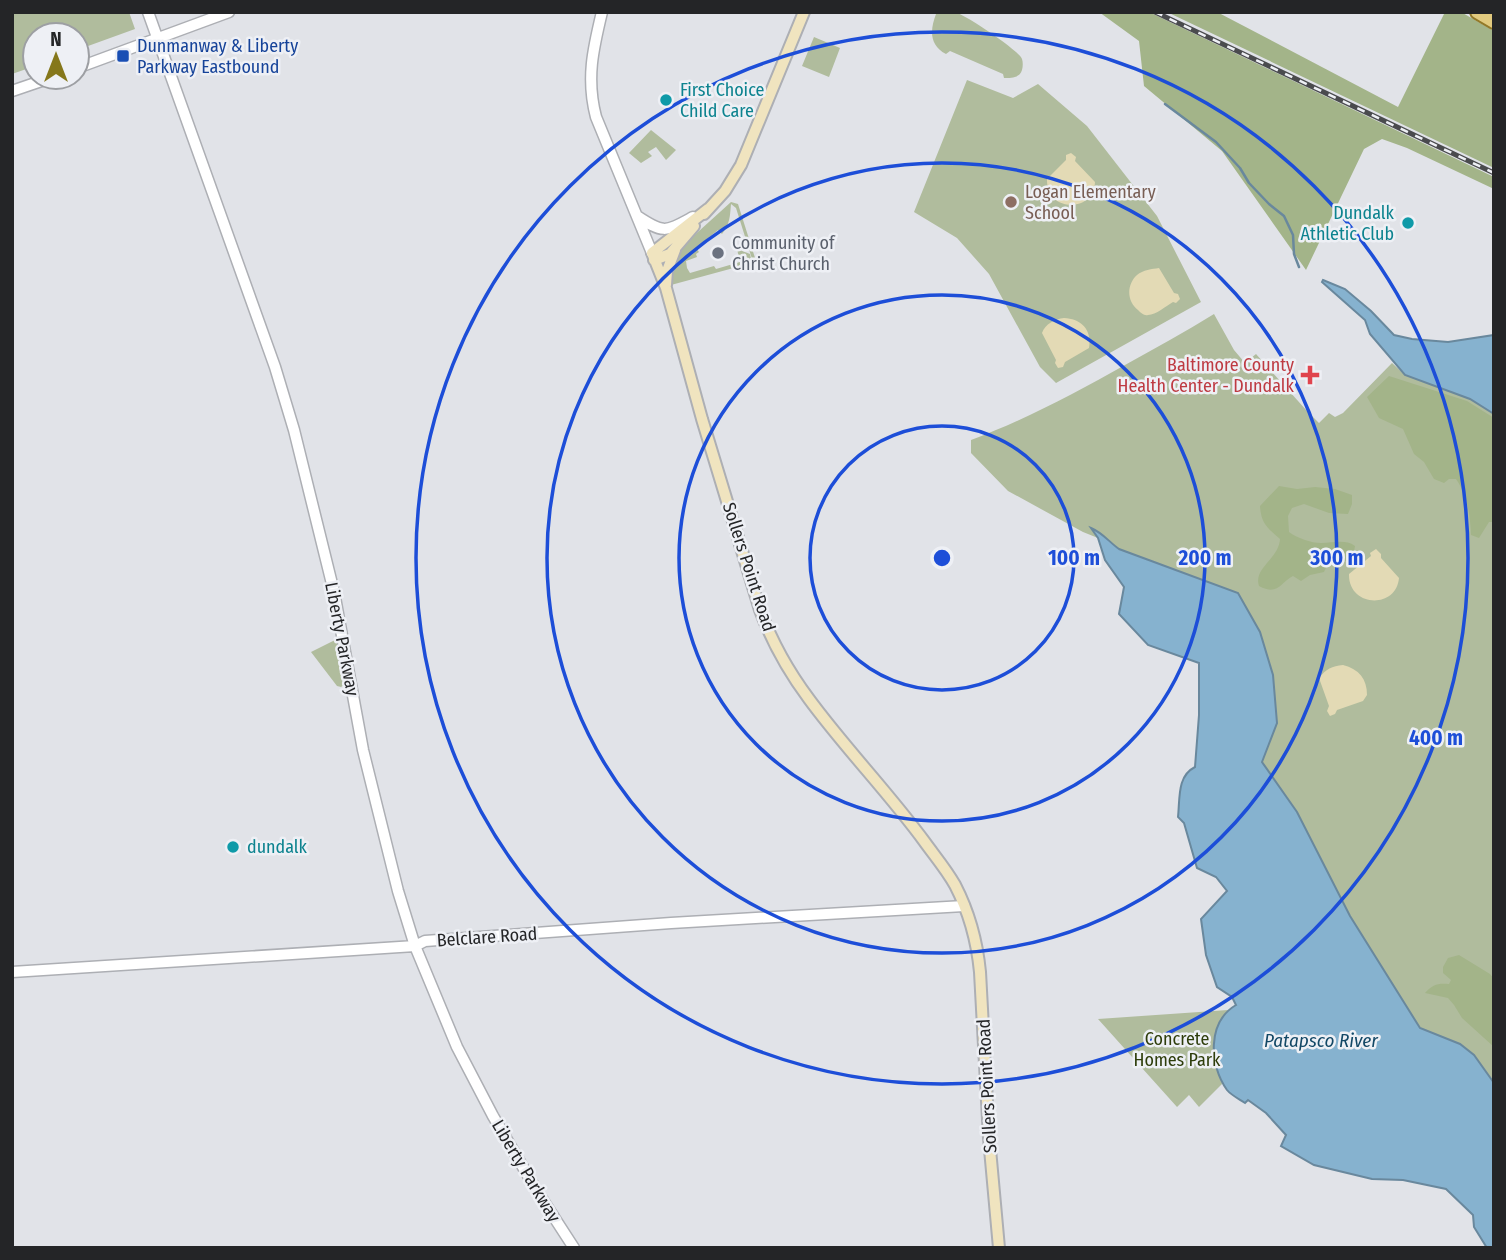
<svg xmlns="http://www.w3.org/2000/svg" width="1506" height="1260" font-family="'Fira Sans Condensed',sans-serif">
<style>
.green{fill:#b0bc9d}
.forest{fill:#a3b489}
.sand{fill:#e3dab5}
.water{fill:#86b2cf;stroke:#69889d;stroke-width:2}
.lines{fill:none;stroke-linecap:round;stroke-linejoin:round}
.stream{stroke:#69889d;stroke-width:2.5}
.tertiary-casing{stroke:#adafb4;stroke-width:13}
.secondary-casing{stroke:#adafb4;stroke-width:14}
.primary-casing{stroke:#927928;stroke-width:16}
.tertiary{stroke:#fff;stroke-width:10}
.secondary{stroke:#f0e4bf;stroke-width:10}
.primary{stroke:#e1ca7f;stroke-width:12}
.rail-casing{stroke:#4a4b4e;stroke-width:5}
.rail{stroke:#eef0f5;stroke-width:2.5;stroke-dasharray:8;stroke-linecap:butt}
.ring{fill:none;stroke:#1d4ed8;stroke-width:3.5}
.transit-dot{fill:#1a4fb4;stroke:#eef0f5;stroke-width:2.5}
.culture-dot{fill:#0f9aa8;stroke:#eef0f5;stroke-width:2.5}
.education-dot{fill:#8d6e63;stroke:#eef0f5;stroke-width:2.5}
.worship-dot{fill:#6b7280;stroke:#eef0f5;stroke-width:2.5}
.health-dot{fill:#e0444e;stroke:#eef0f5;stroke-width:2.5}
.labels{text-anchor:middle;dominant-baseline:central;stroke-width:5;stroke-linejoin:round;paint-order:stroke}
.transit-label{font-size:18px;fill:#164399;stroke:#eef0f5;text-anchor:start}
.culture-label{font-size:18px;fill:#0d838f;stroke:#eef0f5;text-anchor:start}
.education-label{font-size:18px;fill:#785e54;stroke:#eef0f5;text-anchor:start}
.worship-label{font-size:18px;fill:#5b616d;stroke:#eef0f5;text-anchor:start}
.health-label{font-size:18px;fill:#be3a42;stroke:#eef0f5;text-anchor:end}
.street-label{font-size:18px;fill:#242527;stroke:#eef0f5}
.park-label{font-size:18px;fill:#2e3d0b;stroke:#eef0f5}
.water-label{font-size:19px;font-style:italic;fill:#134866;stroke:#eef0f5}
.centre{fill:#1d4ed8;stroke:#eef0f5;stroke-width:3.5}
.ring-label{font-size:21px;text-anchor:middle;font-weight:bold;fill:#1d4ed8;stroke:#eef0f5;stroke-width:5;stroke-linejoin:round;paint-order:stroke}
</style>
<rect width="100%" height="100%" fill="#e1e3e8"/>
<path class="green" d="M12,12h117l6,17 -58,21v-15h-42v31l-23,8z
M939,12c5,0 11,-1 16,0 9,2 65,39 67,47 1,3 1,7 0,11 -2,8 -11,8 -18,8l-1,-4 -53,-23 -4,3c-17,-9 -16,-24 -10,-40z
M814,37l26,11 -11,29 -27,-11z
M967,80l46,18 25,-14 49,42 70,90 44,86 -145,81 -16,-16 -51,-93 -32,-36 -43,-26z
M651,130l25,20 -10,10 -10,-13 -8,5 4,4 -11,7 -12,-10z
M731,202l7,2 18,57 -3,1 -17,-54 -5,-4c-1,12 -1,20 -9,30l-4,-4 -22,18 3,4 -3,2 1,3 -11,4 1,7 3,5 24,-7 2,3 24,-7 -3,-13 13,5 2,9 -81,22 1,-13 6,-22z
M1214,314l20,36 11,13 11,-9 51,57 12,12 10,-10 6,4 8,-4 49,-50 13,12 65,24 24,15v669l-20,-28 -14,-11 -40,-16 -70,-112 -53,-104 -36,-50 16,-39 -136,-164c-7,-3 -15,-6 -22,-10 -10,-6 -15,-16 -27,-20l6,9 -15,-6 -75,-41 -37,-38v-13c54,-20 104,-47 154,-75 30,-17 60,-33 89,-51z
M337,639l8,45 -4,3 -4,-1 -26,-34z
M1228,1010l-10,17 -2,41 7,15 -24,24 -10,-12 -12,12 -79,-88z"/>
<path class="forest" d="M1099,12h50l345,165v12l-87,-41 -25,-9 -18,10 -58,121 -84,-119 -78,-65 -5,-45z
M1167,12h50l181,95 47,-95h16l33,19v137z
M1389,376l78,25 27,17v104h-5l-10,16 -8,-3c-1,-20 -3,-39 -15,-56h-7l-5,4 -10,-4 -10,-17 -10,-8 -11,-25 -24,-11 -12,-21z
M1279,486l18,3 18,-2 20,2 17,6v9l-4,10 -19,-1 -25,-9 -12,4 -4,8 1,16c8,6 22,11 32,11 13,0 24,-4 34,3l-2,11 -7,4 -8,-2 -9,2 -5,11 -14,3 -9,6 -8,-5c-13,7 -15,20 -34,10 -6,-18 20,-27 21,-47 -13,-11 -19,-16 -20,-33z
M1459,955l31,19 4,5v68l-32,-29 -8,-13 -6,-7 -23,-5c8,-9 13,-10 24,-9l2,-4 -8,-7v-6l5,-9z"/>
<path class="sand" d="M1071,153l5,4 -1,4 20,21c-1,31 -49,31 -48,-3l19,-19v-5z
M1159,268l15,25 4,1 2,5 -4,4 -3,-1c-7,4 -17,13 -25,13 -4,1 -7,-2 -10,-5 -11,-8 -12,-25 -1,-35 6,-5 15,-6 22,-7z
M1064,318c18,1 28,12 25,30l-24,14 -2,5 -5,1 -3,-5 1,-3 -14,-27c3,-9 13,-14 22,-15z
M1376,549l5,5v4l18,20c-3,32 -51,29 -50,-4l22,-18 -1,-3z
M1343,665c16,4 24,14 24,30l-4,6 -26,9 -2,4 -5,2 -3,-5 2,-5 -10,-28c7,-9 13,-12 24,-13z"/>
<path class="water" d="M1323,280l22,9 26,22 23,24 18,4 36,3 46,-7v79l-24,-15 -65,-24 -35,-41 -5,-14 -43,-38z
M1091,528c12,5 18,14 28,21l119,44 22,39 13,43 4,48 -15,39 35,50 53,104 70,112 40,16 14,11 20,28v165h-7l-13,-21 -1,-12 -27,-26 -43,-9 -31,-1 -58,-14 -33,-19 5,-11 -20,-22 -18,-13 -3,3c-6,-4 -14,-8 -18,-13 -18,-25 -20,-68 9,-85l-4,-8 -15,-10 -11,-32 -5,-36 26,-28 -11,-14 -19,-9 -13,-45 -6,-6c2,-19 -1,-41 17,-50l4,-52v-52l-51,-18 -29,-31 5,-27 -19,-27 -7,-22z"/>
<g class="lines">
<path class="stream" d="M1165,104l51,38 24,26 9,15 20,21 15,12 9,19 1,19 5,13"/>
<defs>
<path id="tertiary" d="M148,12l127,355 19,63 40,162 29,158 35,141 17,55 42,101 36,69 44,75 37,57
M602,12c-9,37 -16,67 -6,105l56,136
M77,68l152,-56
M12,91l41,-14
M637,216c27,18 28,16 56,1
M12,972l403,-26 10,-5 246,-18 293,-17"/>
<path id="secondary" d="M708,209l-56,44 14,35 36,131 58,191c12,32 28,61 49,89 36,49 79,93 115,142 10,14 22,28 31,44 14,27 22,56 25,87l9,166 10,110
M704,214l21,-23 16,-26 63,-153
M654,260l16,-6 24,-28
M666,285l1,-14 8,-21"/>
<path id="primary" d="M1477,12l17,10"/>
</defs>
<use href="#tertiary" class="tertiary-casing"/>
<use href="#secondary" class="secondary-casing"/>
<use href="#primary" class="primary-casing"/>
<use href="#tertiary" class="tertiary"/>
<use href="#secondary" class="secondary"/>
<use href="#primary" class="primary"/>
<defs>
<path id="rail" d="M1155,12l339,161"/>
</defs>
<use href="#rail" class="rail-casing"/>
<use href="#rail" class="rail"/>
</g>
<g class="ring">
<circle cx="942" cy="558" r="132"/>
<circle cx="942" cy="558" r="263"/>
<circle cx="942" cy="558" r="395"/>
<circle cx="942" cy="558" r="526"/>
</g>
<rect class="transit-dot" x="116" y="49" width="14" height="14" rx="3.5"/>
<g class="culture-dot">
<circle cx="666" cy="100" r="7"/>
<circle cx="1408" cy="223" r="7"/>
<circle cx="233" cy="847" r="7"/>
</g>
<circle class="education-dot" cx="1011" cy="202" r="7"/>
<circle class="worship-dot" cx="718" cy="253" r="7"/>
<path class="health-dot" d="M1306.5 364.5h7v7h7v7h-7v7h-7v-7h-7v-7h7z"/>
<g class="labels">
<g class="transit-label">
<text x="137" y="46">Dunmanway &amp; Liberty<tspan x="137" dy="21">Parkway Eastbound</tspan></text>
</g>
<g class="culture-label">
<text x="680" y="90">First Choice<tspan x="680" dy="21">Child Care</tspan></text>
<text x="1394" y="213" text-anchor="end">Dundalk<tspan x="1394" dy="21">Athletic Club</tspan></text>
<text x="247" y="847">dundalk</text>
</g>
<g class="education-label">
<text x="1025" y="192">Logan Elementary<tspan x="1025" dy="21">School</tspan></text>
</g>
<g class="worship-label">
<text x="732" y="243">Community of<tspan x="732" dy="21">Christ Church</tspan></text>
</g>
<g class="health-label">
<text x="1294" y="365">Baltimore County<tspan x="1294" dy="21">Health Center - Dundalk</tspan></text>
</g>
<g class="street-label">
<text transform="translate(749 567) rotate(72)">Sollers Point Road</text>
<text transform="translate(342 639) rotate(79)">Liberty Parkway</text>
<text transform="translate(487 937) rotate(-4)">Belclare Road</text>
<text transform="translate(987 1086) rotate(-93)">Sollers Point Road</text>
<text transform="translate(526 1171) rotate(59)">Liberty Parkway</text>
</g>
<g class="park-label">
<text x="1177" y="1039">Concrete<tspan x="1177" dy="21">Homes Park</tspan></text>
</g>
<g class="water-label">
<text x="1321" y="1040">Patapsco River</text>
</g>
</g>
<circle cx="942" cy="558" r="10" class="centre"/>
<g class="ring-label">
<text x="1074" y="565">100 m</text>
<text x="1205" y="565">200 m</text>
<text x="1337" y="565">300 m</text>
<text x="1436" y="745">400 m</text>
</g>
<rect width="1506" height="1260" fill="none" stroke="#242527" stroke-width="28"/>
<g transform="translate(56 56)"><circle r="33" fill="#eef0f5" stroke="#9d9fa3" stroke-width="2"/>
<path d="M0-5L12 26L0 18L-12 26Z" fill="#85771b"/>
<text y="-10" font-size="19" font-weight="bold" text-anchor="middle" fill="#242527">N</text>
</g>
</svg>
